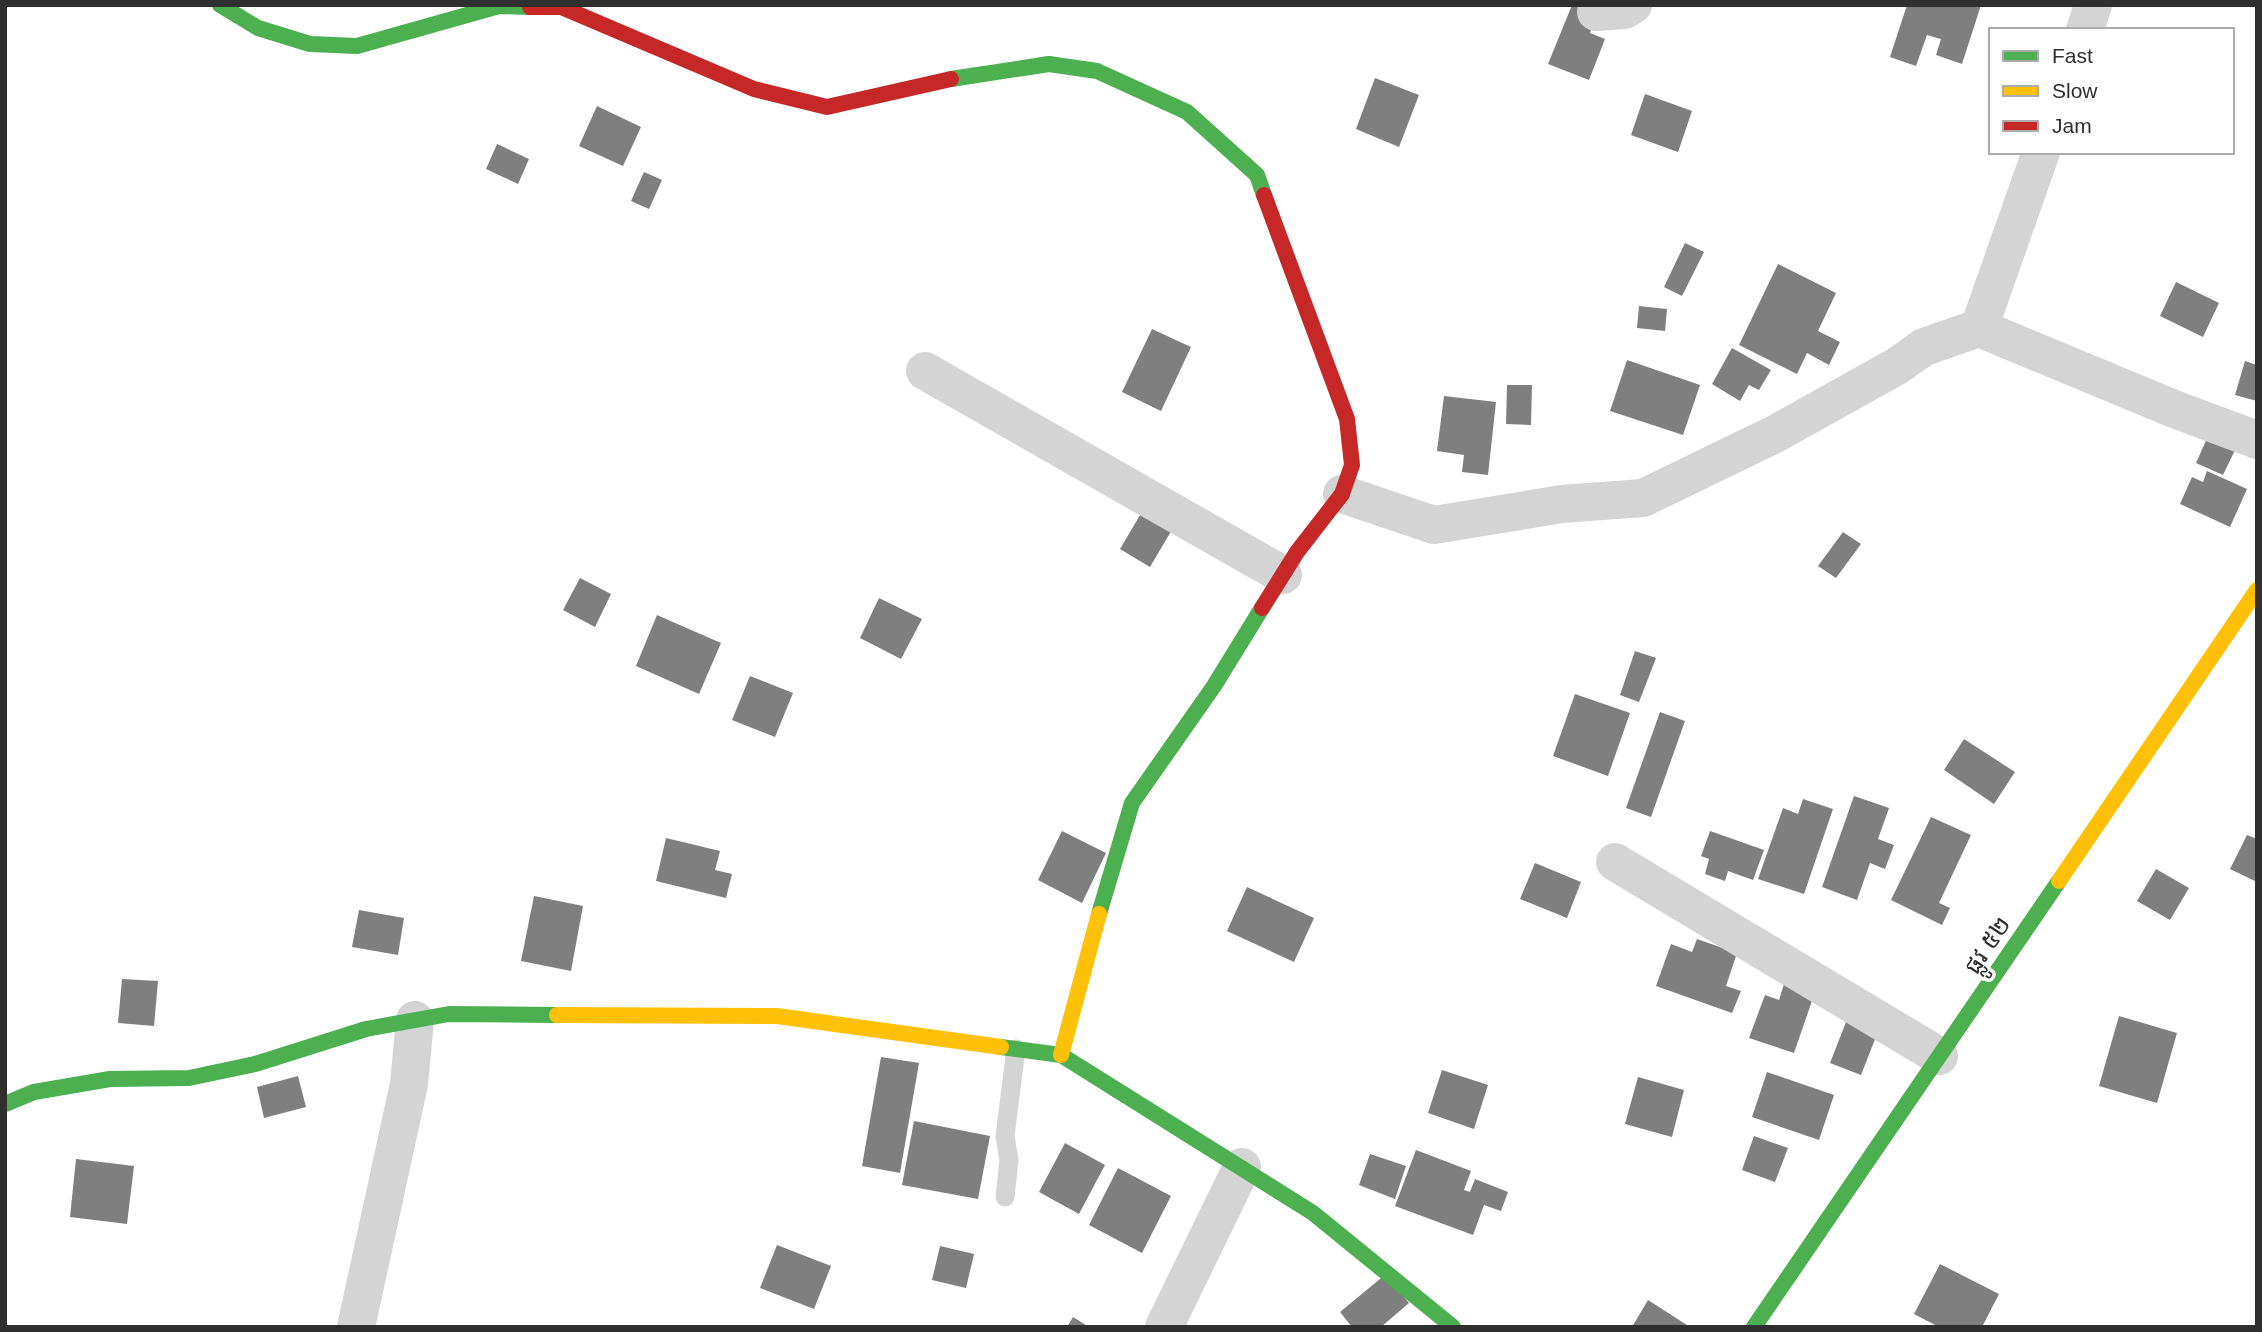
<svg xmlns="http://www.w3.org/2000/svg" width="2262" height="1332" font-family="Arial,'Noto Sans Khmer',sans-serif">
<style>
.building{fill:#7f7f7f}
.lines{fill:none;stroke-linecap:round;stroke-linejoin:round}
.lane{stroke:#d4d4d4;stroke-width:19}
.street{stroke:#d4d4d4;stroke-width:38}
.fast{stroke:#4caf50;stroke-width:16}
.slow{stroke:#ffc107;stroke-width:16}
.jam{stroke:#c62828;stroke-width:16}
.labels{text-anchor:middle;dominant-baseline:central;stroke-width:7;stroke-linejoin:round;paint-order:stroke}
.street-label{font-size:24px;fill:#2f2f2f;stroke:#fff}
</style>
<rect width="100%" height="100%" fill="#fff"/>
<path class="building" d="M1572,5l25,10 -7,18 15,6 -16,41 -41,-16z
M1907,5h74l-19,59 -26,-9 5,-16 -14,-4 -11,31 -26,-9z
M1375,78l44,17 -20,52 -43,-18z
M1645,94l47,17 -14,41 -47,-17z
M597,106l44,21 -18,39 -44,-20z
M497,144l32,15 -11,25 -32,-15z
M644,172l18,8 -13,29 -18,-8z
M1685,243l19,9 -22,44 -18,-9z
M1778,264l58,29 -18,38 22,11 -11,23 -22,-12 -10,21 -58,-29z
M2176,282l43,21 -16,34 -43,-21z
M1639,306l28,3 -2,22 -28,-3z
M1152,329l39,18 -30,64 -39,-19z
M1732,348l39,22 -12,20 -10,-5 -9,16 -28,-17z
M1627,360l73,25 -17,50 -73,-24z
M2245,361l12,4v36l-22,-6z
M1507,385h25l-1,40 -25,-1z
M1444,396l52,6 -8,73 -26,-3 2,-17 -27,-4z
M2208,436l28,12 -13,27 -27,-12z
M2207,471l40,18 -17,38 -50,-23 12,-27 11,5z
M1143,510l30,18 -23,39 -30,-18z
M1843,532l18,12 -25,34 -18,-12z
M580,578l31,16 -16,33 -32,-17z
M879,598l43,21 -21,40 -41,-21z
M657,615l64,28 -22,51 -63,-28z
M1635,651l21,7 -17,44 -19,-7z
M750,676l43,17 -18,44 -43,-17z
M1575,694l55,19 -22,63 -55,-20z
M1660,712l25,9 -34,96 -25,-9z
M1964,739l51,33 -21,32 -50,-34z
M1854,796l35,12 -11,31 16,6 -9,24 -15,-6 -13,37 -35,-13z
M1803,799l30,10 -29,85 -46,-15 25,-71 15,6z
M1931,817l40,18 -32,68 11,5 -8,17 -51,-25z
M1062,831l44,22 -24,50 -44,-23z
M1710,831l54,19 -11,30 -25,-9 -3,10 -20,-7 4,-15 -8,-3z
M2247,835l10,4v43l-27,-13z
M666,838l54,13 -5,19 17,4 -6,24 -70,-17z
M1535,863l46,19 -14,36 -47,-19z
M2156,869l33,19 -19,32 -33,-19z
M1247,887l67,31 -20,44 -67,-31z
M534,896l49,10 -12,65 -50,-10z
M359,910l45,8 -6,37 -46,-8z
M1697,939l40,14 -11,33 15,5 -9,22 -76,-27 15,-42 21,8z
M122,979l36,2 -4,45 -36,-3z
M1784,984l30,11 -20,58 -45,-15 16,-43 14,5z
M2119,1016l58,17 -20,70 -58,-17z
M1848,1017l31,12 -18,46 -31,-12z
M881,1057l38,6 -19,110 -38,-7z
M1442,1070l46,15 -14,44 -46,-16z
M1767,1072l67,23 -15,45 -67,-23z
M298,1076l8,31 -42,11 -7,-31z
M1638,1077l46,13 -12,47 -47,-13z
M914,1121l76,15 -12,63 -76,-14z
M1754,1136l34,12 -13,34 -33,-12z
M1065,1143l40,22 -26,49 -40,-22z
M1416,1150l55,21 -7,19 6,2 5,-13 33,13 -7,19 -17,-6 -11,30 -78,-29z
M1370,1154l36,12 -11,33 -36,-14z
M76,1159l58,7 -7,58 -57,-7z
M1118,1168l53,28 -29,57 -53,-28z
M777,1245l54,21 -17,43 -54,-21z
M940,1246l34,8 -8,34 -34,-8z
M1940,1264l59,30 -17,33h-43l-25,-13z
M1386,1274l23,29 -28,24h-29l-12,-15z
M1648,1300l42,27h-58z
M1073,1317l16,10h-22z"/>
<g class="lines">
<path class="lane" d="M1005,1197l4,-36 -4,-25 11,-87"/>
<path class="street" d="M1596,12l29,-2 8,-5
M2085,30l8,-25
M1979,328l62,-176
M925,371l358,204
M1342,494l92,31 128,-21 81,-6 134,-65 120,-67 27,-19 55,-19 195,81 83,31
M1615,862l324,194
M356,1327l53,-243 6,-64
M1164,1327l78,-160"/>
<path class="fast" d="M220,5l38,23 52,16 47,2 142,-40 31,1
M951,79l98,-15 48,7 90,41 70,63 7,20
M1099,914l33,-111 82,-117 48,-78
M1001,1047l60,8 252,158 140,114
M5,1104l29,-12 76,-13 79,-1 66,-14 111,-35 83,-15 108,1
M1754,1327l305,-446"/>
<path class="slow" d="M2059,881l198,-291
M557,1015l220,1 224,31
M1061,1055l38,-141"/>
<path class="jam" d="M530,7h31l193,82 73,18 124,-28
M1262,608l35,-56 45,-58 10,-29 -5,-46 -83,-224"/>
</g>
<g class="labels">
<g class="street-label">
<text transform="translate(1987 945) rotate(-56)">ផ្លូវ ៥២</text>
</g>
</g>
<rect width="2262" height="1332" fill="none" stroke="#2f2f2f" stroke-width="14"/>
<rect x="1989" y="28" width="245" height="126" fill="#ffffff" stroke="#acacac" stroke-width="2"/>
<rect x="2003" y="51" width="35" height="10" fill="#4caf50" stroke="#acacac" stroke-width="2"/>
<text x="2052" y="63" font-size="21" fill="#2f2f2f">Fast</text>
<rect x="2003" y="86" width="35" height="10" fill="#ffc107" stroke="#acacac" stroke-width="2"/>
<text x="2052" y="98" font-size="21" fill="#2f2f2f">Slow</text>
<rect x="2003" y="121" width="35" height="10" fill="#c62828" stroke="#acacac" stroke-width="2"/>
<text x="2052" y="133" font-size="21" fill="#2f2f2f">Jam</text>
</svg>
